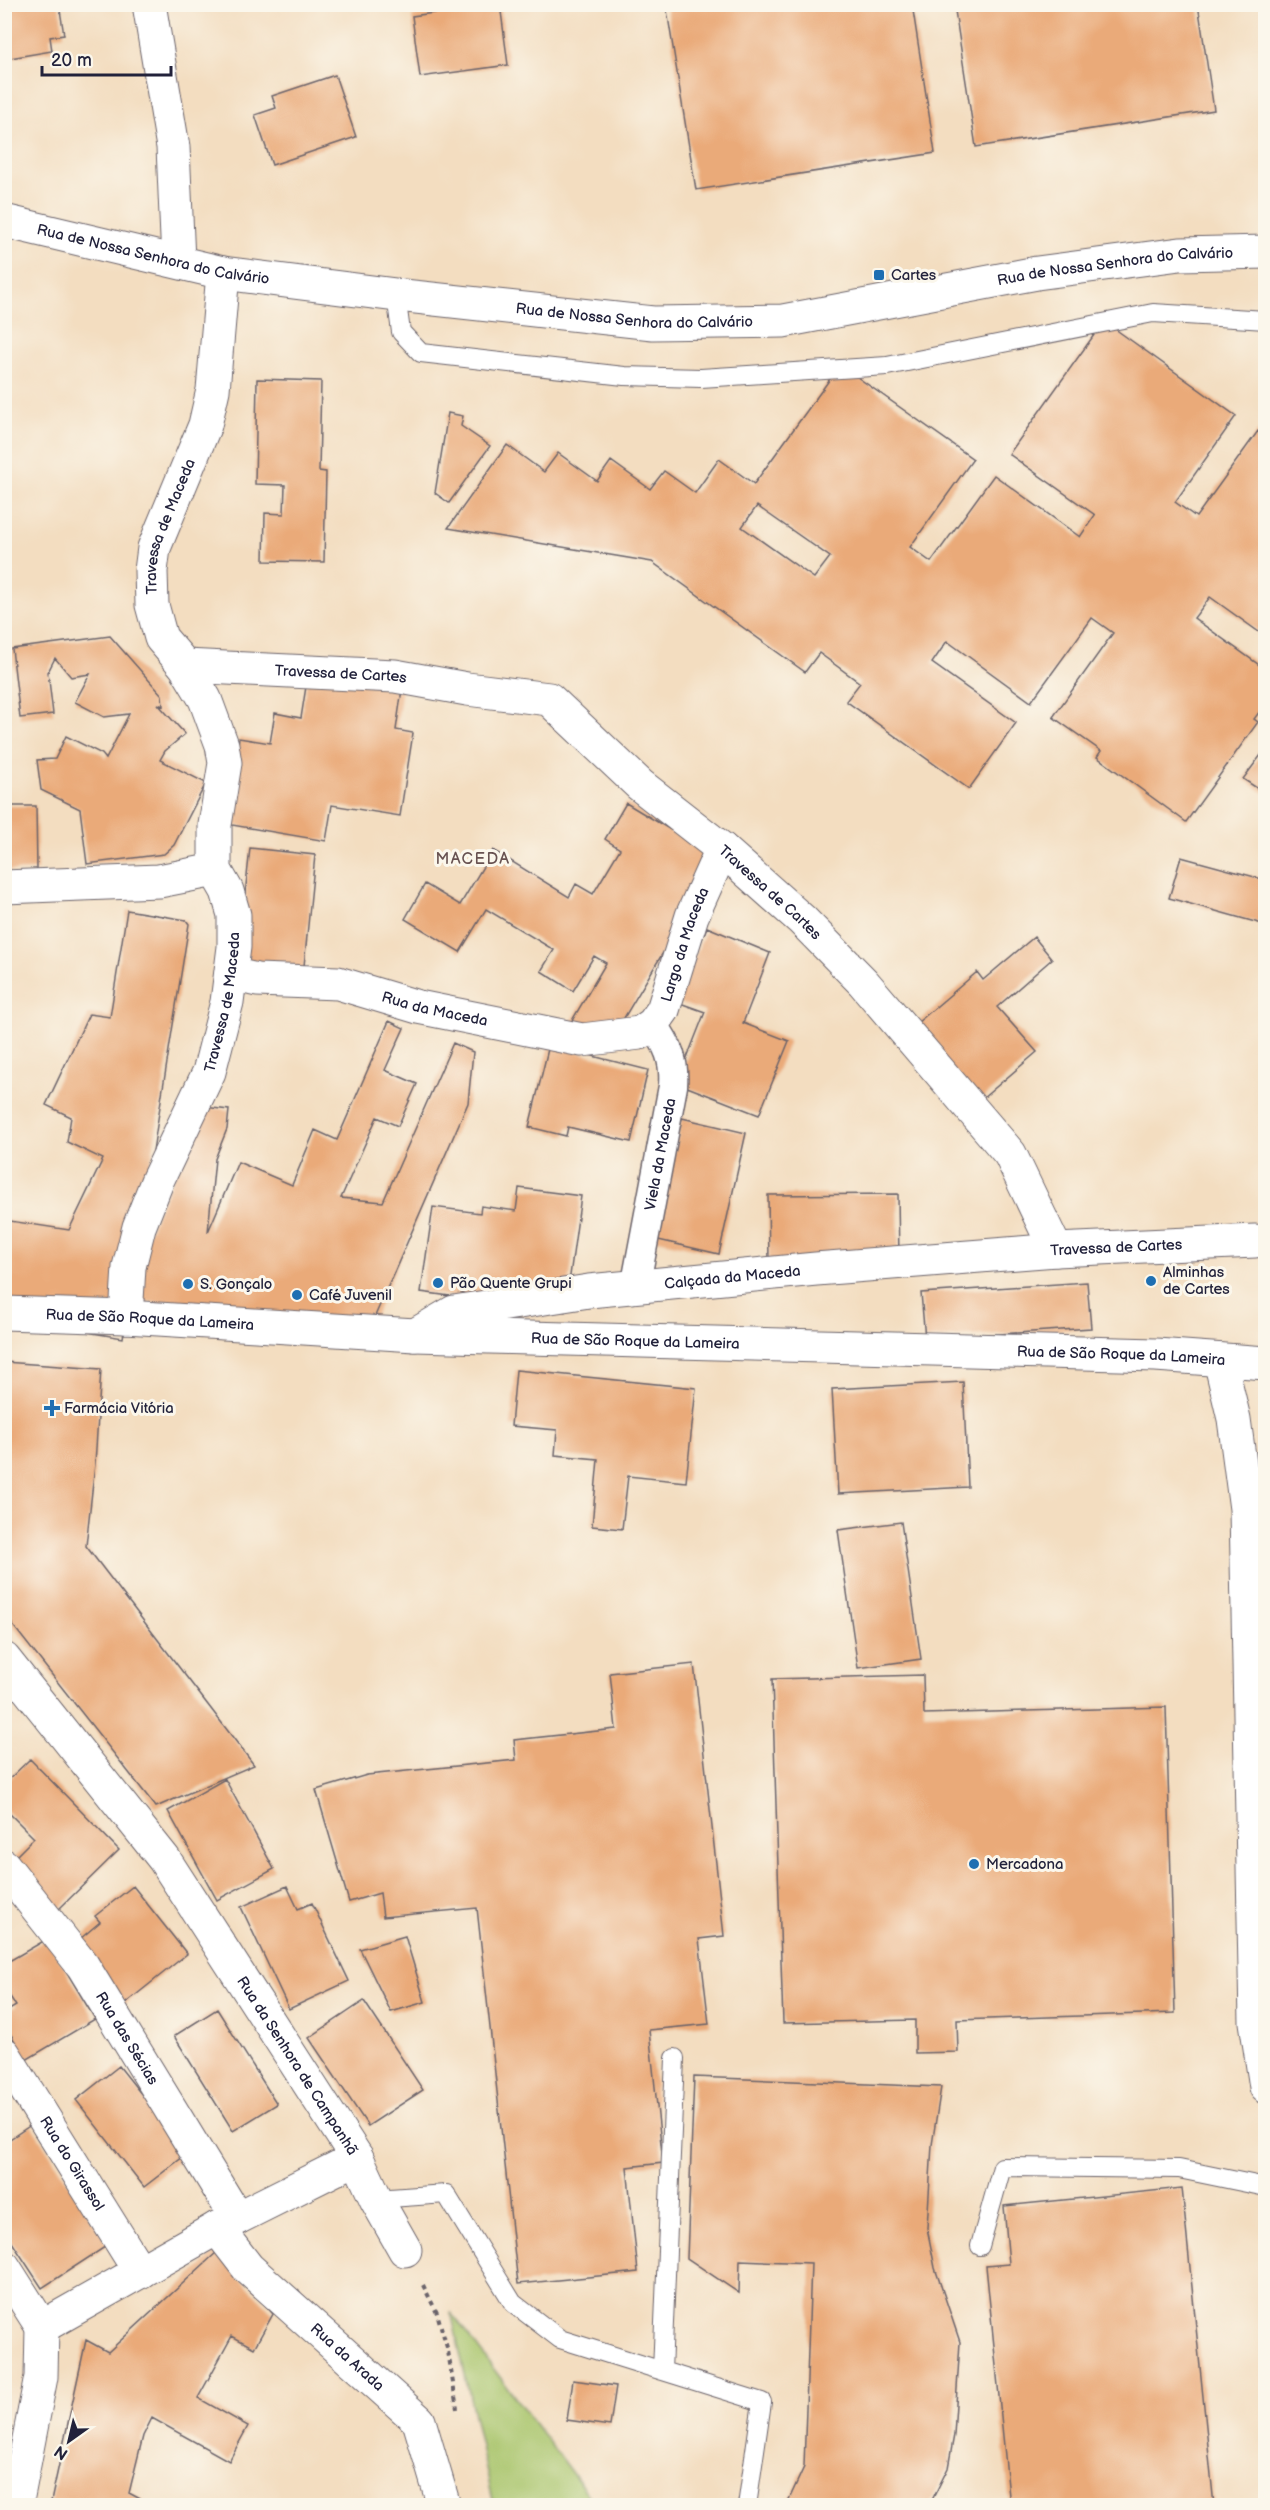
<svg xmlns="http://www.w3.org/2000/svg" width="1270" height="2510" font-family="'Balsamiq Sans',sans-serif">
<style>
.green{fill:#a8c46b;stroke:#657353;stroke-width:1.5}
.building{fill:#eaaa79;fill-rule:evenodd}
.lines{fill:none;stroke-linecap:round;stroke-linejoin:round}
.service-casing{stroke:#6b636a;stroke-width:20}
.pedestrian-casing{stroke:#6b636a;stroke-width:31}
.minor-casing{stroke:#6b636a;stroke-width:35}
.tertiary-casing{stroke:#6b636a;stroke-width:35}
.secondary-casing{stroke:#6b636a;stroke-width:35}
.path{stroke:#6b636a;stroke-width:4;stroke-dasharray:4.5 4.5;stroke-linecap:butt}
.service{stroke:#fff;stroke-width:18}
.pedestrian{stroke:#fff;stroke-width:28}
.minor{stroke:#fff;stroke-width:33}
.tertiary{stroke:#fff;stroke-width:33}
.secondary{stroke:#fff;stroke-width:33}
.poi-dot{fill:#1f6fb2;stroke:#fbf7ec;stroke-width:2}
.labels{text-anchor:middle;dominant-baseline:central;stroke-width:6;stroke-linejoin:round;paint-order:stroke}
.street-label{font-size:15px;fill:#22223b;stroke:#fbf7ec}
.poi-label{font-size:15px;fill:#22223b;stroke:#fbf7ec;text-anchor:start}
.neighbourhood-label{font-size:16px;letter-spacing:1.5px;fill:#685251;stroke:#fbf7ec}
</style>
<rect width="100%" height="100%" fill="#fbf7ec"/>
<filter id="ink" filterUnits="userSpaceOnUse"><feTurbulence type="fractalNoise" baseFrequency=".0167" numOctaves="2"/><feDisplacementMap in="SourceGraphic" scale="12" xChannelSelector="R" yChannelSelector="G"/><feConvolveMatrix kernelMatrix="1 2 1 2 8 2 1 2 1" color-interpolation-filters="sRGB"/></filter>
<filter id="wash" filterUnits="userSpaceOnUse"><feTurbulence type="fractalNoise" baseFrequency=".008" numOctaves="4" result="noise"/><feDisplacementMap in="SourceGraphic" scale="24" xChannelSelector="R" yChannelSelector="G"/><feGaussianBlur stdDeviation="1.35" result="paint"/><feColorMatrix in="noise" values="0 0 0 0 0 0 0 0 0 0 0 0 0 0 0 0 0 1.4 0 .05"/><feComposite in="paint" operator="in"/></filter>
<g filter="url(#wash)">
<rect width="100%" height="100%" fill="#f3ddc0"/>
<path class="green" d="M451,2312l145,193h-102z"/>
<g id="blocks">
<path class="building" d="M4,4h55l5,31 -14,2 2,14 -48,8z
M500,4l8,61 -88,12 -8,-61z
M666,4h246l23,149 -239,37z
M954,4h244l16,106 -238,37z
M335,75l21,62 -84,28 -17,-50 21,-7 -4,-12z
M1104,321l132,95 -61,86 21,15 62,-86 8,5v201l-56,-40 -16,21 72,52v33l-12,16 4,3 -72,100 -89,-65 4,-6 -48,-34 60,-84 -21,-15 -61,84 -84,-61 -15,22 84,60 -47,66 -123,-88 14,-18 -41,-30 -14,19 -153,-110 -204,-34 59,-83 37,27 14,-19 39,28 14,-20 39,28 14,-18 31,22 24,-34 35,25 86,-119 133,94 -63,88 21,15 63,-87 86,62 15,-22 -86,-61zM757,506l73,51 -16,21 -72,-51z
M257,379l64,2 -2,90 7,1 -2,90 -60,-1 1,-48 19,1 1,-29 -30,-1z
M448,413l15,3 -2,10 29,20 -41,57 -14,-10z
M110,636l52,59 1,11 -5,-2 27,30 -20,17 -5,9 46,23 -32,62 -10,9 -77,10 -7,-55 -39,-19 -4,-30 18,-1 11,-23 36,18 4,5 23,-45 -25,3 -29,-15 15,-28 -19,3 -16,-19 -7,14 5,42 -33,4 -8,-69z
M308,674l94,15 -6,41 17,3 -13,83 -68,-11 -6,36 -100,-17 13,-86 31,5 5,-30 26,5z
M1261,755l5,4v35l-23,-15z
M626,803l93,56 -107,179 -45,-9 39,-66 -12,-7 -21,35 -32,-20 13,-21 -68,-41 -26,43 -55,-33 20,-35 35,21 33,-55 76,47 7,-13 17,10 27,-45 -15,-10z
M4,806h32l1,64 -33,1z
M250,848l65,7 -13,131 -66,-7z
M1181,857l85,23v45l-97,-27z
M127,910l59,10 3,4 -54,340 69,-157 25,3 -2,19 -12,30 -7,73 30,-70 54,23 23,-55 22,10 52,-119 15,7 -19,42 32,14 -19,42 -21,-9 -36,81 42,4 70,-159 20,9 -5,51 -96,220 -243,-23 -6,38 -119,-19v-99l65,10 34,-71 -36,-17 4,-25 -25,-12 43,-91 21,3z
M707,927l63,26 -27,70 46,18 -30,74 -82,-32 28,-71 -28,-10z
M1034,937l18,22 -55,48 40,45 -62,53 -65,-76 67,-57 6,8z
M549,1045l99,25 -17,72 -63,-15 -2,9 -37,-9z
M682,1118l64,15 -27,121 -65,-15z
M519,1188l62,8 -16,116 -144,-20 12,-85 47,6 1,-7 35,5z
M898,1194l1,66 -130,2 -1,-67z
M1087,1282l4,46 -166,11 -4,-46z
M4,1362l97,7 -6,95 -9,82 168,219 -98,42 -152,-193z
M516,1370l180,18 -10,94 -58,-6 -6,53 -30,-3 6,-67 -43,-4 2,-25 -46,-4z
M963,1382l5,105 -130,7 -6,-105z
M901,1522l20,137 -63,9 -20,-138z
M694,1664l30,272 -25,3 10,85 -60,6 14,133 -36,4 11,105 -120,12 -41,-376 -94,9 -3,-24 -31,9 -33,-112 51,-15 149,-15 -2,-20 102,-11 -6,-56z
M923,1675l1,39 242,-7 9,306 -218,7 1,32 -43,1v-33l-132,3 -11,-344z
M30,1759l89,91 -62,61 -48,-48 25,-25 -30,-30v-24z
M225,1779l49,90 -57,31 -49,-89z
M133,1886l54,68 -65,52 -49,-61 27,-23 -5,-6z
M287,1886l11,23 14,-6 37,78 -60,28 -48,-102z
M405,1936l20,66 -34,10 -31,-63z
M47,1939l48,80 -69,41 -22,-37v-10l12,-7 -12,-19v-23z
M364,2001l59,89 -55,36 -59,-88z
M217,2009l60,95 -44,27 -59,-95z
M119,2066l69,87 -44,34 -68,-87z
M694,2077l247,10 -9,58 -5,83 8,40 25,74 -6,93 -6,33 -19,38h-143l18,-39 7,-204 -71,-3 -1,33 -52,-35z
M31,2125l77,120 -66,43 -38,-58v-87z
M1182,2188l32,318h-204l-24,-240 23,-2 -5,-58z
M217,2252l56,62 -19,34 -22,-12 -34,62 50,28 -19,35 -77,-43 -9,18 -14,57 15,8 -1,5h-93l36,-166 22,12z
M573,2380l43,6 -6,40 -43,-6z"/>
</g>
</g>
<g filter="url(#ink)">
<use href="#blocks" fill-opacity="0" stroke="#6b636a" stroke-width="1.5"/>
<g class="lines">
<defs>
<path id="service" d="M396,295l5,37 20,21 203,23 77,2 186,-12 266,-53 113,7
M376,2199l70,-5 67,109 47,36 202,63 -15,104
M980,2246l22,-79 177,2 87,18
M662,2371l13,-313"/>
<g id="pedestrian">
<path id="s1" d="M635,1288l38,-202c2,-26 -5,-41 -20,-62"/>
</g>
<g id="minor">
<path d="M149,4l24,143 5,114"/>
<path id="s2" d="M185,666l210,10 72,13 82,10 91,86 82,64 80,71 61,62 147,172 46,96"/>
<path d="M4,887l155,-6 56,-11"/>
<path id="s3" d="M231,974l26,6 81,3 80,24 164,33 58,-7 13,-9 10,-14 29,-94 30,-67"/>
<path id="s4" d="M126,1317l3,-50 10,-40 19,-48 51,-107 18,-70 7,-55v-32l-7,-24 -12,-21v-45l10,-62 -3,-18 -17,-46 -20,-33 -24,-28 -9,-33 -1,-34 3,-23 51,-123 8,-35 10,-117"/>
<path id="s5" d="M415,1335l39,-23 135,-21 227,-22 240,-19 199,-9"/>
<path id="s6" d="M4,1659l160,200 193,299 -140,70 -175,99"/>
<path id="s7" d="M4,1866l79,100 154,252"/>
<path id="s8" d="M4,2054l136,218"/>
<path d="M357,2158l19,41 29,51"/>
<path id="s9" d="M217,2228l31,40 171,153 25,85"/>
<path d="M4,2267l38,60"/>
<path d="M16,2506l25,-129 1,-50"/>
</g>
<g id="tertiary">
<path id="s10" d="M4,221l219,52 173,22 257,28 130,-2 254,-48 143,-19 86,-2"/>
</g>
<g id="secondary">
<path id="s11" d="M4,1313l122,4 289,18 741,20 110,8"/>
<path d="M1220,1360l14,59 12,90 10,513 10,65"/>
</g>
</defs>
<use href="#service" class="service-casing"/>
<use href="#pedestrian" class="pedestrian-casing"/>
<use href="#minor" class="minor-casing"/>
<use href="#tertiary" class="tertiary-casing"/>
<use href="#secondary" class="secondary-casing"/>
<path class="path" d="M423,2285l14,28 11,38 9,58"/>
<use href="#service" class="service"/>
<use href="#pedestrian" class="pedestrian"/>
<use href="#minor" class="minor"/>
<use href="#tertiary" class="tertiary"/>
<use href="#secondary" class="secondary"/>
</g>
</g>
<g class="poi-dot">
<rect x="873" y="269" width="12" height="12" rx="3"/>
<circle cx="1151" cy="1281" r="6"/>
<circle cx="438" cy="1283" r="6"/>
<circle cx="188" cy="1284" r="6"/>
<circle cx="297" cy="1295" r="6"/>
<path d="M49 1399h6v6h6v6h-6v6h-6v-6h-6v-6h6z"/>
<circle cx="974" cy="1864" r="6"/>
</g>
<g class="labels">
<g class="street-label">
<text stroke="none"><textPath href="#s10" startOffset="153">Rua de Nossa Senhora do Calvário</textPath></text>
<text stroke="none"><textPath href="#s10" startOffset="1125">Rua de Nossa Senhora do Calvário</textPath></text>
<text stroke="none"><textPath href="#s10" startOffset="639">Rua de Nossa Senhora do Calvário</textPath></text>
<text stroke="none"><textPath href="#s4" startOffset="837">Travessa de Maceda</textPath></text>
<text stroke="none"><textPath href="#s2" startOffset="156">Travessa de Cartes</textPath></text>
<text stroke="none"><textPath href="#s2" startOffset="660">Travessa de Cartes</textPath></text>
<text stroke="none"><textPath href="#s3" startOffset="519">Largo da Maceda</textPath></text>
<text stroke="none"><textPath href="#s4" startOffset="333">Travessa de Maceda</textPath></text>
<text stroke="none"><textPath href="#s3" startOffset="208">Rua da Maceda</textPath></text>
<text stroke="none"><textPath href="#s1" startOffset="136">Viela da Maceda</textPath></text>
<text stroke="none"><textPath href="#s5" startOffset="711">Travessa de Cartes</textPath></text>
<text stroke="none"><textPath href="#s5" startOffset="326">Calçada da Maceda</textPath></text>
<text stroke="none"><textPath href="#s11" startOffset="146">Rua de São Roque da Lameira</textPath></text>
<text stroke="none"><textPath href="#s11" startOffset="632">Rua de São Roque da Lameira</textPath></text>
<text stroke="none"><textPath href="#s11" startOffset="1118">Rua de São Roque da Lameira</textPath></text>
<text stroke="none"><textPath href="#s7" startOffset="212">Rua das Sécias</textPath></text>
<text stroke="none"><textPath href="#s6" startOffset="502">Rua da Senhora de Campanhã</textPath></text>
<text stroke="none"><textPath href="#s8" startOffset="129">Rua do Girassol</textPath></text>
<text stroke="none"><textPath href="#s9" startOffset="184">Rua da Arada</textPath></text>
</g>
<g class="poi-label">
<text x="891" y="275">Cartes</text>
<text x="1163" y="1272">Alminhas<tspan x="1163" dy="17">de Cartes</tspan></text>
<text x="450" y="1283">Pão Quente Grupi</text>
<text x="200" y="1284">S. Gonçalo</text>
<text x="309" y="1295">Café Juvenil</text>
<text x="64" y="1408">Farmácia Vitória</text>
<text x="986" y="1864">Mercadona</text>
</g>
<g class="neighbourhood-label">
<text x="473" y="859">MACEDA</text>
</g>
</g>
<rect width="1270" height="2510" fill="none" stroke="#fbf7ec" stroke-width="24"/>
<g transform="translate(69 2441) rotate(214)" stroke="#fbf7ec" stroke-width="4.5" paint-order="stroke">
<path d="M0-4.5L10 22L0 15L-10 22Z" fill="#22223b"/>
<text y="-9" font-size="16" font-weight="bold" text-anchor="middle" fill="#22223b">N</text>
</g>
<path d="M42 66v9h129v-9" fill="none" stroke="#22223b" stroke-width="3"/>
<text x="51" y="66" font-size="18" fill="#22223b" stroke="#fbf7ec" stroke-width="4.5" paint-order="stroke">20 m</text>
</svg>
